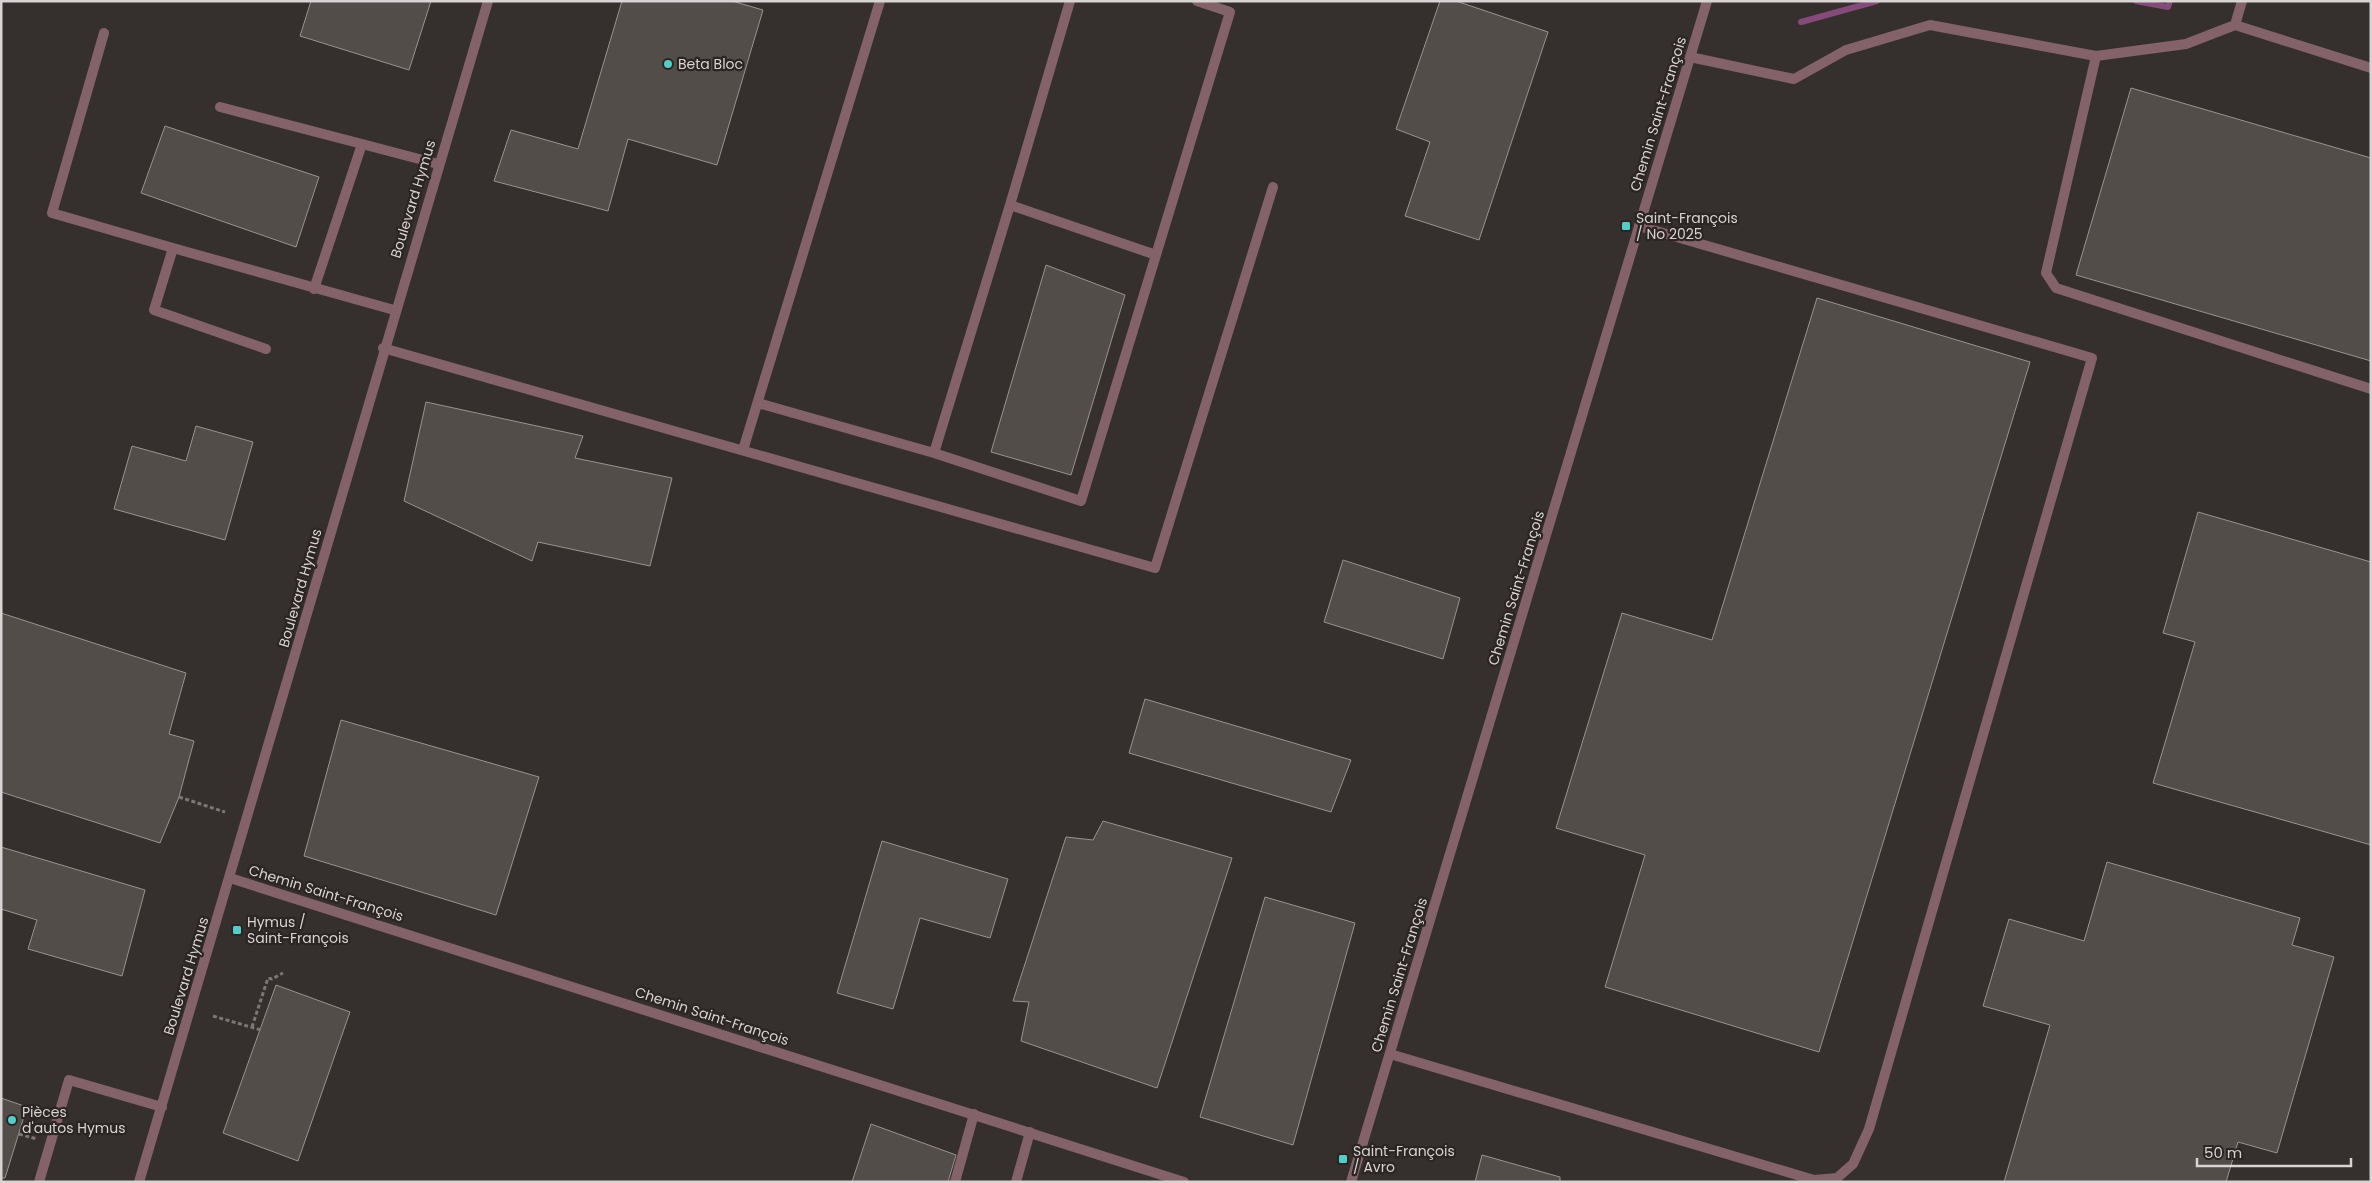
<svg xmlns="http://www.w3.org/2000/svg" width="2372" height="1183" font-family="Poppins,sans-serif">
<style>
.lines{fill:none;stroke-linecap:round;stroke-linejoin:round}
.stream{stroke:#844b7a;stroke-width:6}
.building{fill:#524d48;stroke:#99948f}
.path{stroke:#7c7775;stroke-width:3;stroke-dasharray:4 2.5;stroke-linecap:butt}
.service{stroke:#846269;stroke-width:10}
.minor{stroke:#846269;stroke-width:10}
.tertiary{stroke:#846269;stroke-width:10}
.poi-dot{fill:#54cdc8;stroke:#2b2523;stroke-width:2}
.labels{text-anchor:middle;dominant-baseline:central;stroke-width:4.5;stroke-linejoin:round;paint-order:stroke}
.poi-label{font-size:14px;fill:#d8d4d3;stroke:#2b2523;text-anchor:start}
.street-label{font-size:14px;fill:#d8d4d3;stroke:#2b2523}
</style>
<rect width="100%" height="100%" fill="#352f2d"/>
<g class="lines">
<path class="stream" d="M2136,1l32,6 2,-6
M1801,22l76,-21"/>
</g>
<path class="building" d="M311,1h120l-22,69 -109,-34z
M622,1h110l31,9 -46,155 -89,-26 -20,72 -114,-30 17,-51 67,19z
M1440,1h16l92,31 -69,208 -74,-24 25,-74 -34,-13z
M2131,88l240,70v203l-295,-86z
M165,126l154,51 -23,70 -155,-54z
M1046,265l79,30 -54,180 -80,-23z
M1817,298l213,64 -211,690 -214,-65 40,-132 -89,-27 66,-215 90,27z
M426,402l157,34 -8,22 97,20 -22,88 -112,-24 -6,19 -128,-60z
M196,426l57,16 -28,98 -111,-31 18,-63 54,15z
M2198,512l173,50v283l-218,-62 42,-141 -32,-9z
M1343,560l117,38 -17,61 -119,-37z
M1,613l185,60 -17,61 25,7 -15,56 -19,46 -159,-51z
M1145,699l206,61 -20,52 -202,-59z
M341,720l198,57 -43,138 -192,-59z
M1103,821l129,37 -75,230 -136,-47 8,-39 -16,-1 53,-164 27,3z
M882,841l126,38 -18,59 -70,-20 -27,91 -56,-16z
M1,847l144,43 -23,86 -94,-27 9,-29 -36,-11z
M2107,862l193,56 -8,27 42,12 -57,196 -39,-11 -12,40h-222l46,-157 -67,-19 26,-87 75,22z
M1265,897l90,26 -62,222 -93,-28z
M276,985l74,27 -52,149 -75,-28z
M1,1098l26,9 -22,71h-4z
M871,1124l85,31 -8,27h-96z
M1482,1155l78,22v5h-85z"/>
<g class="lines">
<path class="path" d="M179,797l46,15
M213,1016l48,14
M252,1027l16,-49 4,1 11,-6
M19,1134l18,5"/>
<path class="service" d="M2235,25l136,43
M104,33l-52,180 121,35
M2096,56l-50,217 10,15 315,101
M1690,57l104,22 52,-29 84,-25 166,31 90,-12 49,-19 7,-24
M220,107l142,37
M1010,205l60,-204
M314,289l48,-145 76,20
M383,348l772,220 118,-381
M266,349l-112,-39 19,-62 221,62
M758,403l176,50 76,-248 146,50 74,-243 -33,-11
M743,450l137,-449
M934,453l147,48 75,-246
M1390,1054l424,126 23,-2 16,-14 16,-35 223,-771 -453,-132
M39,1182l30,-102 93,27
M955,1182l19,-68
M1016,1182l14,-50"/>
<path class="minor" d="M230,878l954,304
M1351,1182l356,-1181"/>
<path class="tertiary" d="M139,1182c118,-393 230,-788 349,-1181"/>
</g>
<g class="poi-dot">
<circle cx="668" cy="64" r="5"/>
<rect x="1621" y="221" width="10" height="10" rx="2.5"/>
<rect x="232" y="925" width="10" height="10" rx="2.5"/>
<circle cx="12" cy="1120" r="5"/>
<rect x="1338" y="1154" width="10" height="10" rx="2.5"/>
</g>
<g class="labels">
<g class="poi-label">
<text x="678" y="64">Beta Bloc</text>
<text x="1636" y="218">Saint-François<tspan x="1636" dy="16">/ No 2025</tspan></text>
<text x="247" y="922">Hymus /<tspan x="247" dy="16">Saint-François</tspan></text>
<text x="22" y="1112">Pièces<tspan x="22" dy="16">d'autos Hymus</tspan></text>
<text x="1353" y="1151">Saint-François<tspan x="1353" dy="16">/ Avro</tspan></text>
</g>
<g class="street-label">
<text transform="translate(1658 114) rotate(-73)">Chemin Saint-François</text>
<text transform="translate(413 199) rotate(-73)">Boulevard Hymus</text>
<text transform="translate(300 588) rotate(-74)">Boulevard Hymus</text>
<text transform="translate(1516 588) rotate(-73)">Chemin Saint-François</text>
<text transform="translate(326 893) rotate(17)">Chemin Saint-François</text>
<text transform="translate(1399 975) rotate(-73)">Chemin Saint-François</text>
<text transform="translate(186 976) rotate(-73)">Boulevard Hymus</text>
<text transform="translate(712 1016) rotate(18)">Chemin Saint-François</text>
</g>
</g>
<rect width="2372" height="1183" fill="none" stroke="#d8d4d3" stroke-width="5"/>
<path d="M2197 1158v8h154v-8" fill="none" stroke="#d8d4d3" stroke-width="2.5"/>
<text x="2204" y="1158" font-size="15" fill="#d8d4d3" stroke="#2b2523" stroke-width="4" paint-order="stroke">50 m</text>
</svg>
